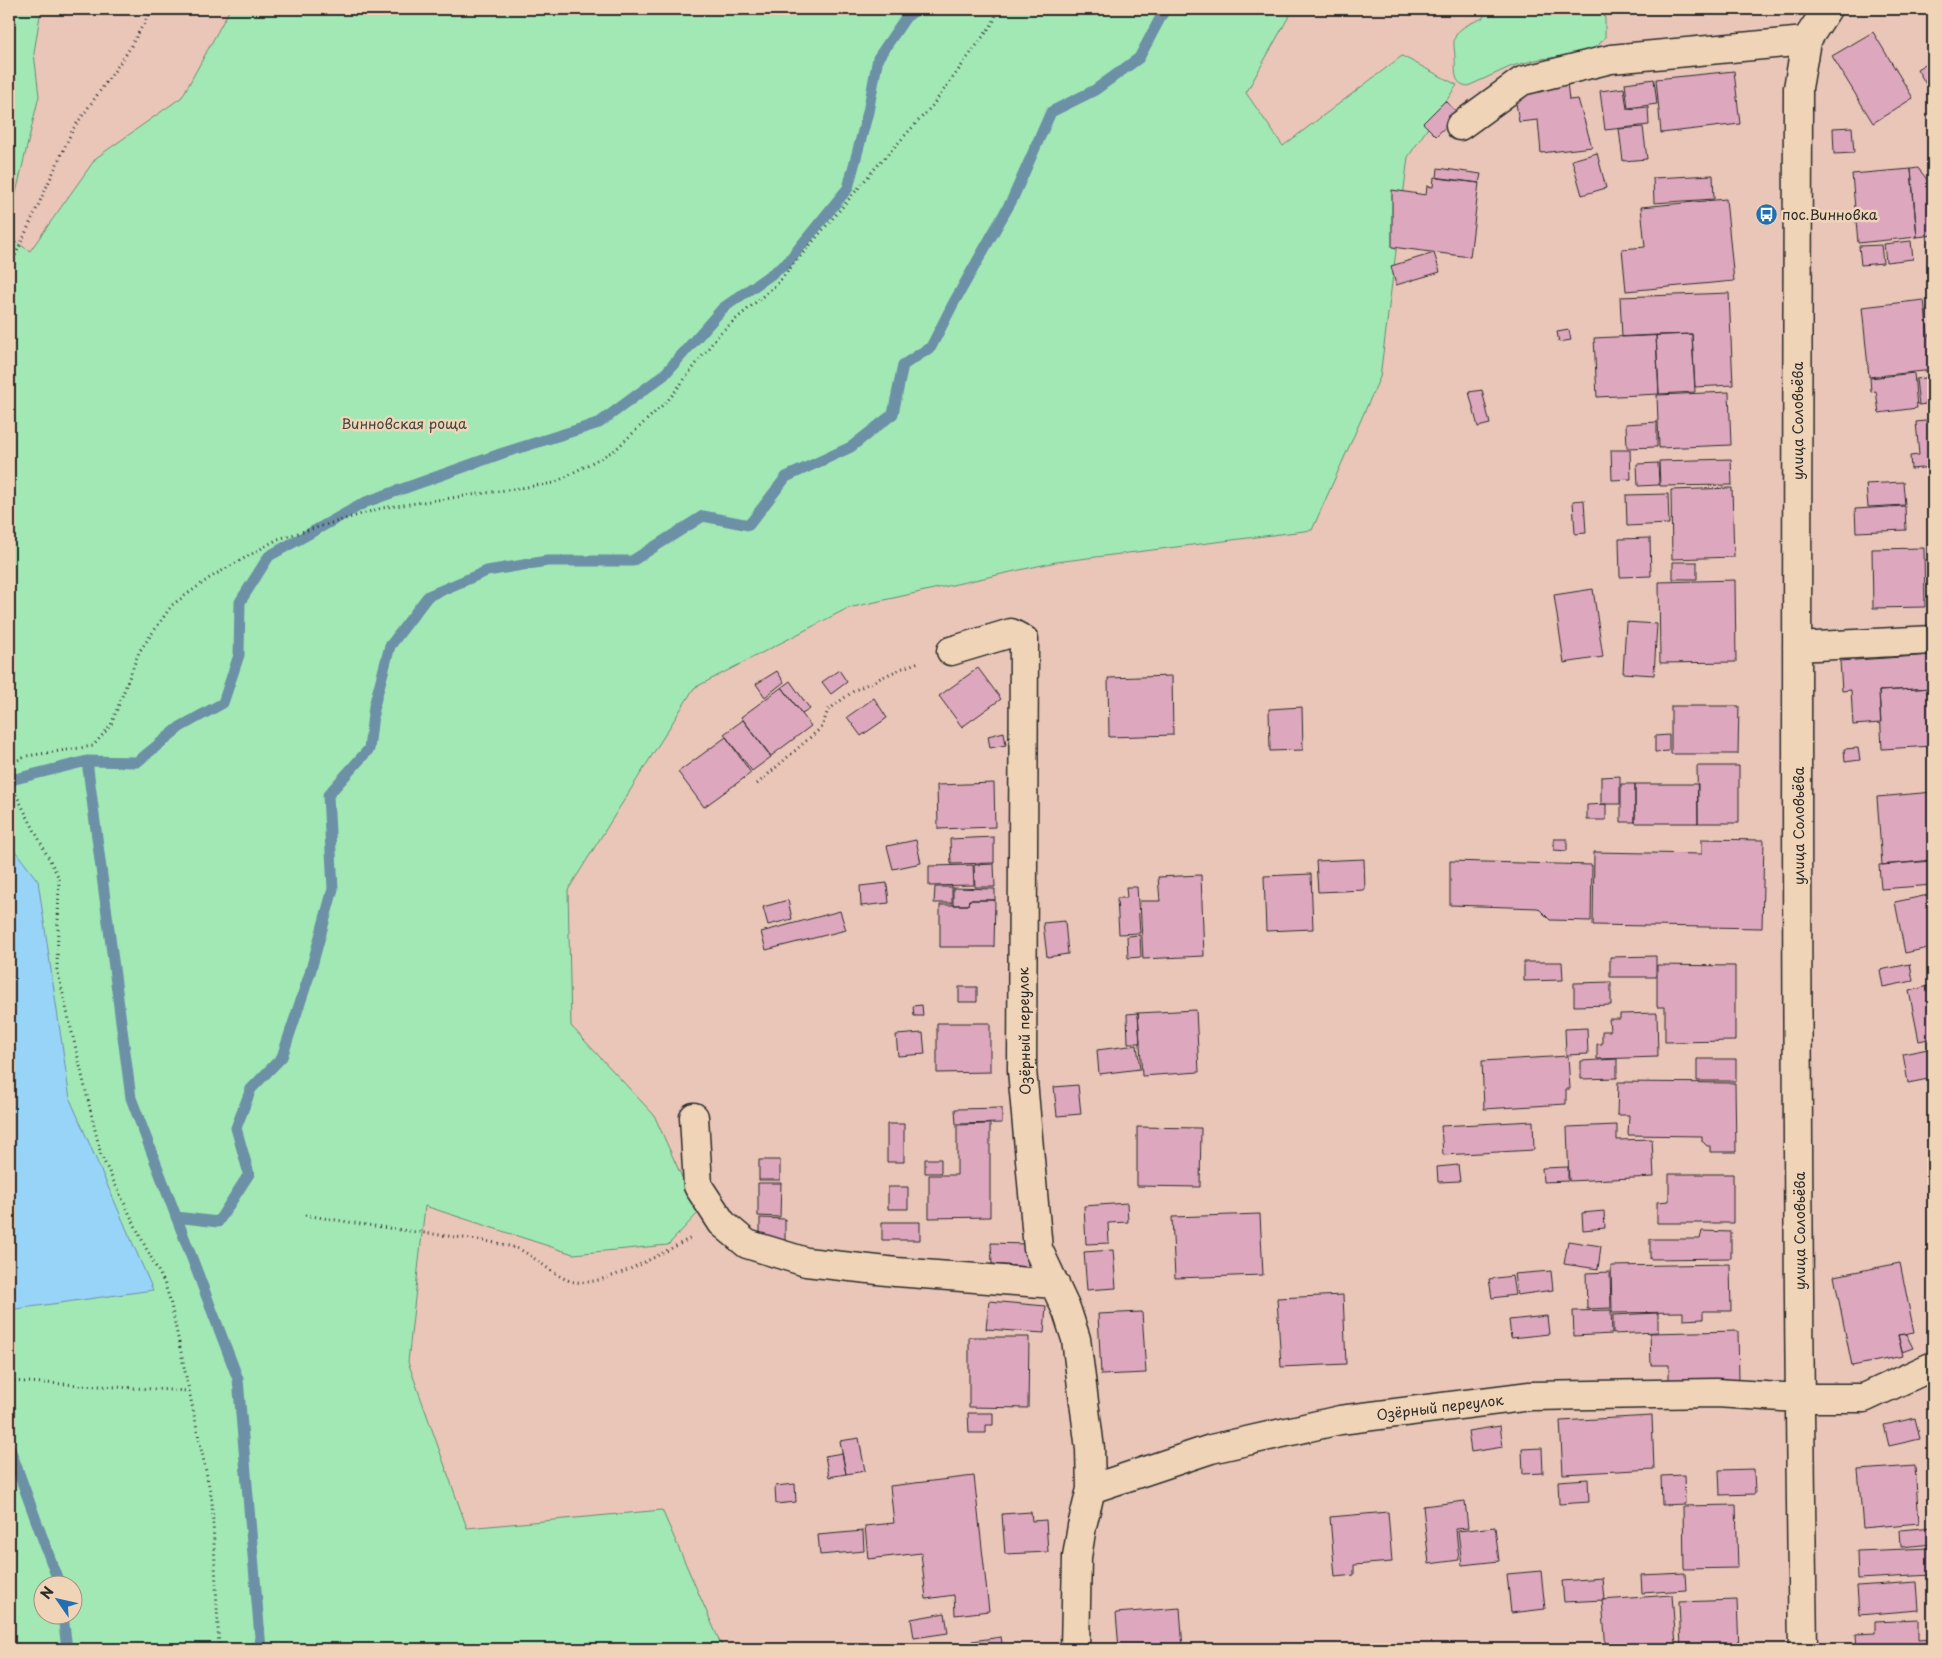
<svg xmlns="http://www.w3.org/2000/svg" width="1942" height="1658" font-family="'Playpen Sans',sans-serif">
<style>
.green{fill:#a2e8b5;stroke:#668a70;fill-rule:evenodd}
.water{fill:#98d3f8;stroke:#6c90a6}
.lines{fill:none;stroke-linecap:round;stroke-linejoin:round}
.stream{stroke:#6c90a6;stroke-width:11}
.building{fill:#dda7be;stroke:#2b2b2b}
.minor-casing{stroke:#2b2b2b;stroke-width:31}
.path{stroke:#2b2b2b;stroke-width:3;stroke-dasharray:1 4;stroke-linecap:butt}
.minor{stroke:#f0d4b7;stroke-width:28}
.labels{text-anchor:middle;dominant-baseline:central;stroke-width:5;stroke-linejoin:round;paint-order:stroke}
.poi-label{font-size:14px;fill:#2b2b2b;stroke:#f0d4b7;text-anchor:start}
.street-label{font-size:14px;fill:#2b2b2b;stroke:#f0d4b7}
.park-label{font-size:14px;fill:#3d4740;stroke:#f0d4b7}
</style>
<rect width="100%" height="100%" fill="#eac6b9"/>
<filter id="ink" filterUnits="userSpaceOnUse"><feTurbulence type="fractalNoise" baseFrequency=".02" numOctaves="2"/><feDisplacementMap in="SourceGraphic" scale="10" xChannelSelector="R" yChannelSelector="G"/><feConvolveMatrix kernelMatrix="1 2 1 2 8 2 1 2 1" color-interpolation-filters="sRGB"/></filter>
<g filter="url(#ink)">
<path class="green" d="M9,9h32l-7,44 5,43 -24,101 -6,16z
M230,9h1063l-47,84 37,53 119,-90 55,29 -49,72 -28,220 -68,153 -256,32 -208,46 -154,80 -126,202 3,136 83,89 44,98 -30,32 -95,9 -148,-48 -17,156 59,166 195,-18 61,139h-714v-1411l21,13 66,-93 86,-61zM42,1586h30v30h-30z
M1486,9h117l2,10v18l-8,10 -15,8 -42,4 -28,7 -44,20c-16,-2 -12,-16 -13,-28 0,-8 -3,-16 1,-23 5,-9 18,-13 27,-17z"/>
<path class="water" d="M9,843l29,38 32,218 83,191 -144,20z"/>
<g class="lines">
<path class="stream" d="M87,761l44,337 107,281 23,270
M15,779l72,-18 50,1 43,-35 43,-24 16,-48 1,-53 29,-46 97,-54 137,-49 96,-30 65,-48 59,-67 63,-44 62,-76 20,-76 10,-54 28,-41 11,-8
M176,1217l42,5 31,-48 -13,-46 15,-39 31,-32 28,-84 23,-84 -5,-94 41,-46 5,-43 16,-60 38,-50 59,-25 60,-10h85l71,-45 46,9 37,-48 65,-30 42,-33 10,-49 28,-18 22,-43 59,-104 39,-88 44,-22 44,-32 26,-49
M9,1446l51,140
M63,1616l4,33"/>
</g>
<path class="building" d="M1873,32l40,66 -40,25 -41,-67z
M1932,60l1,29 -3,2 -13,-22z
M1734,71l6,53 -79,9 -5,-54z
M1654,79l3,25 -29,4 -3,-25z
M1567,82l2,18 9,-1 14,48 -51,6 -3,-33 -19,2 -5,-32z
M1624,88l3,21 21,-2 1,18 -44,5 -5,-39z
M1445,101l14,13 -23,22 -13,-13z
M1643,127l4,32 -24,2 -4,-32z
M1852,127l2,26 -20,1 -1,-26z
M1597,153l9,35 -24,7 -10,-35z
M1438,168l43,6 -2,9 -42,-5z
M1918,168l15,19v48l-16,2 -6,-68z
M1911,169l6,68 -59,6 -6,-69z
M1713,175l1,24 -60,4 -1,-25z
M1434,177l45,6 -9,74 -78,-10v-57l34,5 1,-9 6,1z
M1726,199l8,82 -108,10 -4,-42 23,-2 -4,-40z
M1911,241l2,18 -27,3 -2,-18z
M1881,245l2,18 -22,2 -2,-19z
M1434,253l6,19 -44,13 -5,-19z
M1729,293l4,92 -38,2 -3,-53 -70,3 -2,-40z
M1924,300l4,35h5v35l-64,7 -7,-70z
M1569,330l2,10 -12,2 -2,-10z
M1692,334l3,58 -36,2 -3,-59z
M1656,335l3,59 -62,3 -3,-59z
M1914,373l3,35 -38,5 -3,-22 -5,1 -1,-14z
M1933,377v26l-14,2 -3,-26z
M1482,390l8,34 -12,3 -9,-35z
M1729,392l2,53 -72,3 -2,-53z
M1933,420v47l-22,2 -1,-13 9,-1 -3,-33z
M1657,422v25l-30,1 -1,-24z
M1611,450h19l1,29 -19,1z
M1731,459l1,26 -72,1 -1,-25z
M1658,463l1,22 -21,1 -1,-22z
M1903,482l2,23 -37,2 -2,-23z
M1732,488l2,69 -62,2 -1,-69z
M1668,494l1,30 -42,2 -1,-31z
M1584,500l2,33 -11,1 -2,-33z
M1905,506l1,24 -50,2 -1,-23z
M1650,538l1,38 -31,1 -1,-38z
M1924,548l1,59 -52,1 -1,-59z
M1673,562h24v17h-24z
M1735,580l1,82 -76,1 -1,-81z
M1593,589l10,68 -39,6 -10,-68z
M1626,622l31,2 -3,51 -31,-2z
M1933,655v33l-54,3 2,32 -28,2 -2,-35 -9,1 -2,-30z
M978,668l23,31 -39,28 -23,-31z
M839,670l8,12 -16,12 -9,-12z
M777,671l7,11 -19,15 -9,-13z
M1172,676l1,59 -64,2 -1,-59z
M790,681l20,28 -8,5 -20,-27z
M782,687l29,39 -40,30 -30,-39z
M1933,688v58l-51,3 -3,-58z
M874,698l13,20 -26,18 -14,-19z
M1671,706h68l-1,48h-67z
M1302,707l1,43 -33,1 -1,-42z
M743,720l28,37 -19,14 -28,-37z
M1004,732l2,13 -16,3 -2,-12z
M1669,735v16l-14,1v-16z
M726,737l25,36 -47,34 -26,-35z
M1858,748l2,12 -15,2 -1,-13z
M1697,766h42v57h-41z
M1620,776v28h-19v-27z
M994,783l1,44 -57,2 -1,-44z
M1621,784h14v38h-14z
M1635,784h63v39h-63z
M1933,792v68l-51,5 -5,-68z
M1606,804v16h-19v-15z
M994,837v26l-43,1 -1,-25z
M1554,839h13v12l-13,-1z
M1702,839l62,1 -2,88 -169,-3 1,-73 108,2z
M916,840l5,23 -28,6 -6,-23z
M1364,859l1,31 -47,2 -2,-31z
M1450,861l142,4 -1,56 -41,-1 -12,-12 -88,-3z
M1933,861v24l-52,4 -2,-24z
M994,864l1,23h-20l-1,-22z
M973,865l1,20 -45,1v-20z
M1311,874l2,55 -47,2 -2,-55z
M1201,875l3,81 -61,3 -3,-58h20l-2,-24z
M887,883l2,20 -28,3 -1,-20z
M935,887h17v16h-18z
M1126,887h11l3,46 -21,1 -2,-36h10z
M953,888l42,1v11h-26l-1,5h-15z
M1933,894v53l-28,6 -10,-51z
M788,900l4,19 -24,6 -5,-18z
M969,900h26l-1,47h-54v-42h28z
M840,911l6,19 -80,20 -5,-18z
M1065,921l3,33 -21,3 -4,-34z
M1140,935l1,22 -13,1 -1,-22z
M1656,956v21h-46v-20z
M1524,962h38l1,18 -39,1z
M1910,964l3,17 -30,6 -3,-17z
M1657,965l78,1v75l-70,1v-35h-8z
M1611,982v23l-37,1v-23z
M1933,985v53l-14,3 -10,-50z
M959,987h18v15h-18z
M922,1005l1,11h-9l-1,-10z
M1196,1010l3,62 -57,4 -4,-63z
M1138,1013l2,30h-12l-1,-29z
M1657,1013l1,44 -61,2v-15h5v-13h8l-1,-12h11v-5z
M937,1023h53v49l-53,1z
M1587,1028l1,26 -22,1 -1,-26z
M923,1033l2,21 -27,2 -2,-21z
M1137,1045l3,24 -41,5 -2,-24z
M1933,1048v30l-25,5 -5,-29z
M1568,1056l2,33h-4v15l-82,5 -2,-48z
M1617,1059v19l-36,1v-18z
M1697,1059h39v22h-39z
M1618,1082l117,1 1,69h-26v-6h-3l-5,-5v-5l-74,-1 1,-20h-12z
M1078,1085l3,29 -24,2 -3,-29z
M1002,1108v15l-46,1 -1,-15z
M1533,1121l1,29 -91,5 -2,-29z
M887,1124h17v38h-17z
M990,1124v93l-61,1v-43h28v-50z
M1617,1125v15l35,-1 2,38 -85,4 -2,-54z
M1137,1127l64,1 -1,59 -63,-1z
M925,1159h16v14h-16z
M759,1160h21v20h-21z
M1458,1165l2,16 -22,1 -1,-15z
M1568,1167v14l-25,1 -1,-14z
M1669,1174h64v49h-76v-21l12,-1z
M758,1183h23l-1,34 -22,-1z
M888,1187h20v22h-20z
M1127,1203l1,19 -20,1 1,20 -23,1 -2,-38z
M1604,1211l1,17 -22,2 -1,-17z
M1260,1214l3,61 -88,3 -3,-61z
M760,1218l25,1v25l-25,-9z
M882,1222h38v18h-38z
M1702,1231l29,1v26l-81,1v-20h50z
M1568,1241l33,5 -3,23 -34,-5z
M991,1243l36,1 1,23 -36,-3z
M1113,1250l3,38 -29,2 -3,-38z
M1900,1263l14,69 -16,3 5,21 -51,10 -18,-90z
M1730,1264l1,47h-28v8l-20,1v-8l-71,1 -1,-47z
M1551,1271l2,19 -36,5 -3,-21z
M1610,1272l1,36 -24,1 -1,-36z
M1512,1276l3,19 -23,3 -3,-19z
M1343,1295l3,69 -65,3 -4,-69z
M989,1301l57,5 -2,27 -58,-4z
M1611,1310l1,24 -38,2 -1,-25z
M1142,1312l4,61 -45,2 -3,-61z
M1658,1313v19l-45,2v-19z
M1547,1316l2,18 -38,4 -2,-18z
M1738,1331l1,49 -70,2v-17h-18l-1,-32z
M1906,1334l7,14 -11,4 -4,-17z
M969,1337h60l-1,71 -59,-1z
M968,1413h25v12h-7v8h-17z
M1652,1416l2,53 -91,5 -3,-53z
M1915,1418l5,21 -31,7 -5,-21z
M1500,1426l3,21 -32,5 -3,-21z
M859,1438l6,33 -19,3 -6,-33z
M1542,1448l1,25 -20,1 -1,-25z
M842,1453l4,21 -17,3 -4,-21z
M1915,1466l4,57 -56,5 -5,-58z
M1754,1469l1,25 -35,1 -1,-25z
M1684,1475l1,29 -23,1 -1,-29z
M974,1476l15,135 -34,4 -1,-20 -28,4 -5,-46 -53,6 -3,-33 29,-3 -4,-37z
M1588,1479l1,23 -30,2 -1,-23z
M795,1484l1,18 -20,2 -1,-18z
M1465,1501l3,27 -12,1 3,31 -30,4 -6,-58z
M1736,1505l2,63 -54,1 -1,-63z
M1031,1512l1,9 14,-1 2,32 -43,2 -3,-40z
M1388,1512l4,50 -38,3v10l-19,2 -5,-60z
M1495,1527l4,34 -37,4 -4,-34z
M1933,1527v17l-32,3 -1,-17z
M863,1531l1,20 -44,4 -2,-20z
M1930,1548l2,27 -74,4 -1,-28z
M1541,1571l4,38 -34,4 -4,-39z
M1685,1573l1,17 -44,3 -1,-18z
M1602,1578l2,22 -40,2 -2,-21z
M1917,1582l2,28 -60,5 -2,-29z
M1672,1595l4,51 -35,3h-35l-4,-49z
M1737,1600l2,49h-58l-2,-47z
M1180,1608l3,41h-64l-3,-36z
M945,1613l3,20 -34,5 -3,-19z
M1918,1619v21l15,-1v10h-76l-1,-15 19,-1v-12z
M1001,1637l2,12h-30l-1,-8z
M969,1644l1,5h-29v-1z"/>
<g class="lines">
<defs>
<path id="minor" d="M1460,126l62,-45 89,-22 195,-18
M1797,647l136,-7
M951,651l60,-18 13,7 -2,430 16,179 29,62 9,28 14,110 1,40 -9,37 -5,31 -2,92
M694,1117l4,69 24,37 25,21 59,18 90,10 159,12
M1091,1489l120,-40 129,-29 190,-24 186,-3 83,5h65l69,-32
M1803,1649c-8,-520 -6,-1041 -5,-1561l8,-47 21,-32"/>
</defs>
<use href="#minor" class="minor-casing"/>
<path class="path" d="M9,269l64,-140 54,-76 25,-44
M9,764l18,-8 66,-10 18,-21 28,-73 33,-47 39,-28 67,-38 104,-31 172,-25 61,-33 55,-52 50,-65 57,-49 100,-118 55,-60 61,-83 5,-14
M9,781l50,97 -2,91 44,186 46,95 17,32 6,18 42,200 7,149
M757,784l65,-57 6,-17 27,-20 45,-21 19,-7
M305,1215c43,7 85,14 128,19 27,4 56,6 83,14 16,5 41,32 59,34 33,4 86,-29 116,-44
M9,1381l180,10"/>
<use href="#minor" class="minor"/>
</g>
</g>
<defs>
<symbol id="bus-disc" viewBox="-11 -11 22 22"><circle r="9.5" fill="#1f6fb2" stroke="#f0d4b7"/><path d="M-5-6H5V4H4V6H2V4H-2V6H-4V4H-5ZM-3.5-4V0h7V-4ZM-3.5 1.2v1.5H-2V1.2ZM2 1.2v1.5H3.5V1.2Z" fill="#fff"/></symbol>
</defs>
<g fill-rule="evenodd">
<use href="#bus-disc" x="1754" y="202" width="25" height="25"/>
</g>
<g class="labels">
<g class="poi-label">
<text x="1782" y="214">пос.Винновка</text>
</g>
<g class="street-label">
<text transform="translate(1797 421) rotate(-90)">улица Соловьёва</text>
<text transform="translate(1798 826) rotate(-90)">улица Соловьёва</text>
<text transform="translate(1024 1031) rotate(-91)">Озёрный переулок</text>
<text transform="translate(1799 1231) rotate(-90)">улица Соловьёва</text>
<text transform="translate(1440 1407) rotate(-7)">Озёрный переулок</text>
</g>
<g class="park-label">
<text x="404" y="423">Винновская роща</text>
</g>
</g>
<rect width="1942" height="1658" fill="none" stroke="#f0d4b7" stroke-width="30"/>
<rect x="15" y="15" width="1912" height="1628" fill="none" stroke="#2b2b2b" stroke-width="2" filter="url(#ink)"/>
<g transform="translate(58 1600) rotate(304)"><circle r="24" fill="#f0d4b7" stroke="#a1907f"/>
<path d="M0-4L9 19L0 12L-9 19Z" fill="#1f6fb2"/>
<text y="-8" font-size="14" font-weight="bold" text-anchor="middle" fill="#2b2b2b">N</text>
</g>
</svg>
